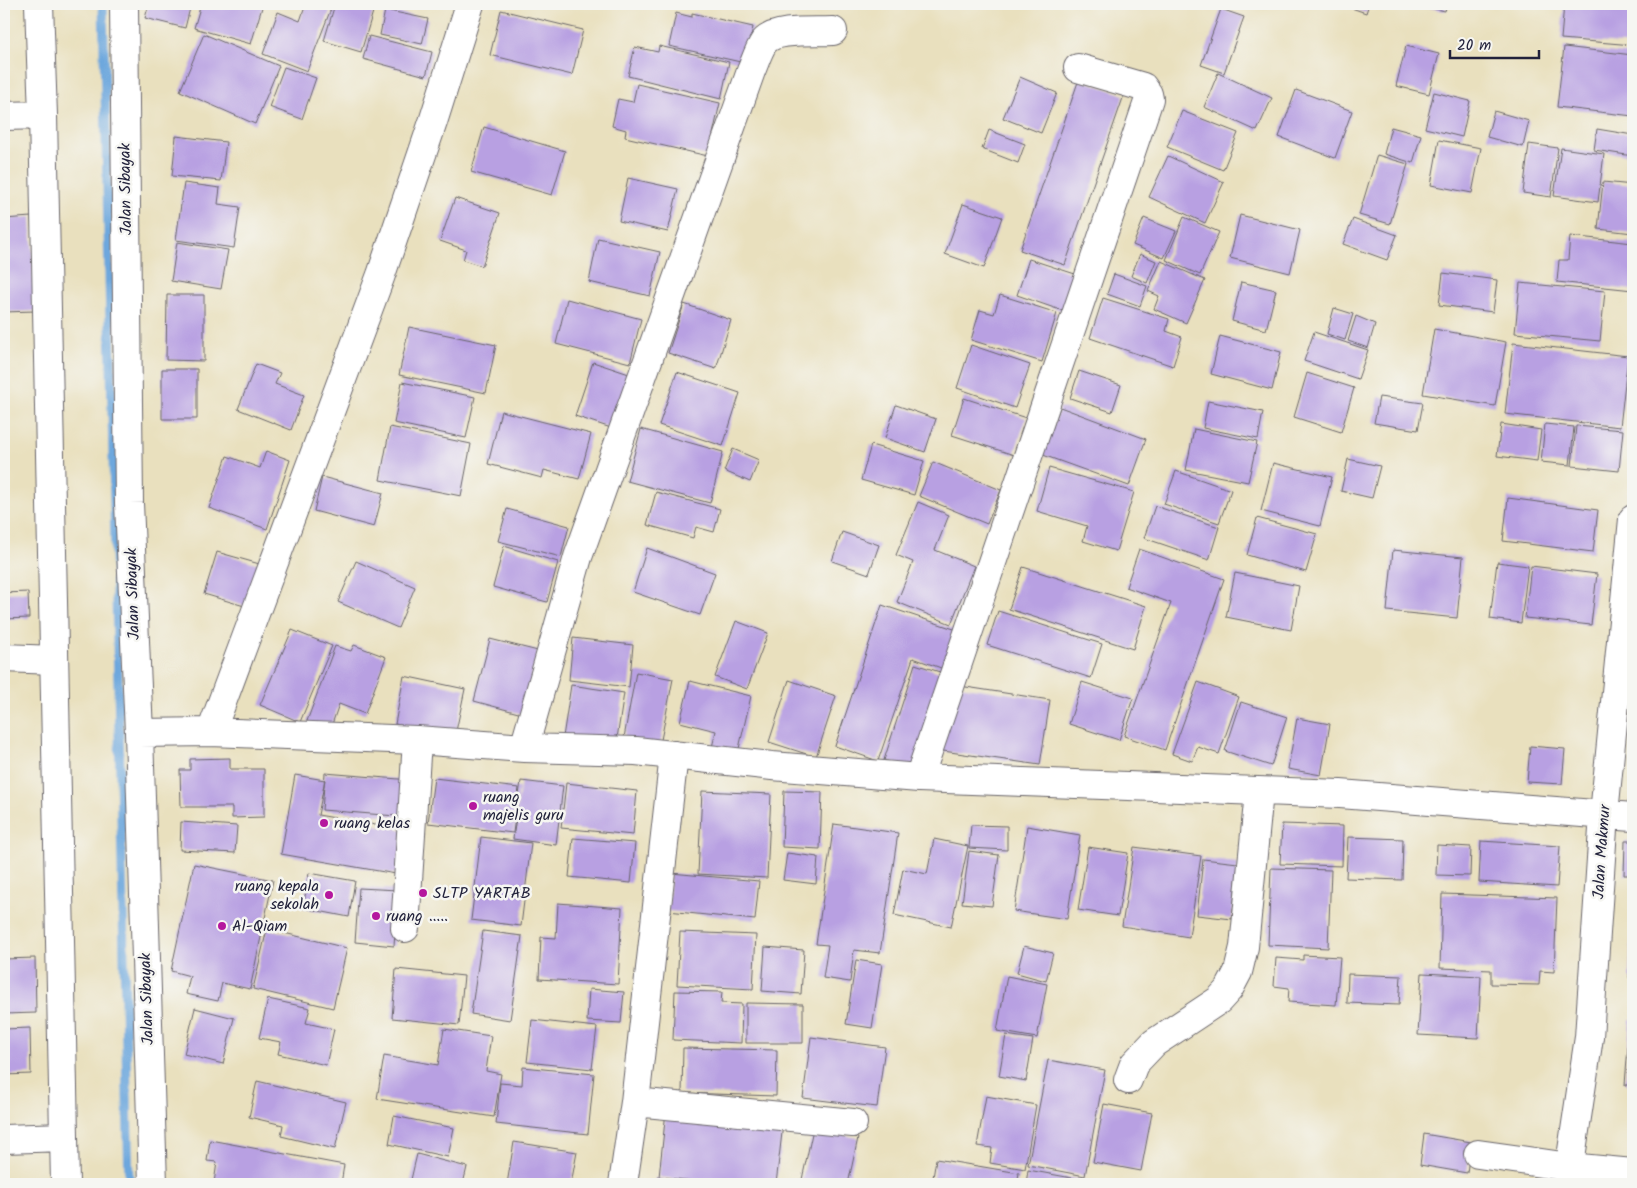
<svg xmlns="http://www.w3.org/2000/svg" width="1637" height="1188" font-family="Kalam,sans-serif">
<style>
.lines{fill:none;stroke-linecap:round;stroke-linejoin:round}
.stream{stroke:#6da7dd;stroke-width:9}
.building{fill:#b8a0e2}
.minor-casing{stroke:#686469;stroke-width:30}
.minor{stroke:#fff;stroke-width:28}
.poi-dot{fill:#b5179e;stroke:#f6f6f2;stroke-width:2}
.labels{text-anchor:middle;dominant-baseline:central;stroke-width:5;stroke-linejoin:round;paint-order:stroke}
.street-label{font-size:16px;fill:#22223b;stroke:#f6f6f2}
.poi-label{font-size:16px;fill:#22223b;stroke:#f6f6f2;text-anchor:start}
</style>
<rect width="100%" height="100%" fill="#f6f6f2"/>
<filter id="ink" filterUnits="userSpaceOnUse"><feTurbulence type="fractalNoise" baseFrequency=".02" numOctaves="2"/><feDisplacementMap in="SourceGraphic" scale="10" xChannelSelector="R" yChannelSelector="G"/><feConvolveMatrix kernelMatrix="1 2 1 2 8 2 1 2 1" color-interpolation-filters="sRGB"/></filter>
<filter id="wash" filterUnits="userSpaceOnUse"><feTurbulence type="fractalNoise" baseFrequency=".0096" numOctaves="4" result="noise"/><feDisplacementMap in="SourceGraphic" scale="20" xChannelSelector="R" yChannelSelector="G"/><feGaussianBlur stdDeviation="1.12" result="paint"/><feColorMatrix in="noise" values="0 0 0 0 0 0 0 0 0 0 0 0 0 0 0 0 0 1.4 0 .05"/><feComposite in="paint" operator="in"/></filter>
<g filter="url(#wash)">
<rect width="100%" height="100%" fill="#e9e0be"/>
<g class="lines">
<path class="stream" d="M103,4l26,1180"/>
</g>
<g id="blocks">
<path class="building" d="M149,4h42l-6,24 -40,-10z
M201,4h62l-12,40 -57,-16z
M306,4h20l6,2 -25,65 -44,-17 15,-42 22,9z
M335,4h36l4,1 -14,47 -37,-11z
M1340,4h29l-3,9z
M1412,4h35l-2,7z
M1564,4h69v41l-72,-6z
M1221,9l23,8 -20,56 -23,-8z
M385,10l43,9 -6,25 -42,-9z
M501,10l82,20 -11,45 -82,-20z
M676,13l16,4v-4l61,14 -8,36 -76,-17z
M204,34l75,32 -24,58 -75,-33z
M369,36l63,16 -6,24 -63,-17z
M659,46l70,16 -8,37 -93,-23 7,-29 23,5z
M1406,46l33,8 -10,40 -33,-8z
M1564,47l69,8v61l-76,-9z
M284,67l32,11 -14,41 -33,-12z
M1218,73l54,25 -15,33 -53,-24z
M1020,77l37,16 -16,40 -38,-15z
M1079,79l45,16 -59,170 -45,-15z
M637,84l83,19 -12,53 -83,-19 1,-7 -14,-4 6,-27 15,3z
M1296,90l56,21 -17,47 -56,-21z
M1434,92l36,9 -8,36 -37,-9z
M1182,111l56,22 -15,37 -56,-23z
M1494,111l35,10 -6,26 -36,-10z
M484,127l81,24 -13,44 -81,-23z
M1391,127l30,8 -8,28 -29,-9z
M1597,129l36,6v21l-39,-6z
M989,130l36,14 -7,19 -36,-14z
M176,136l50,6 -5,39 -49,-5z
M1439,140l42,8 -9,45 -41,-8z
M1529,144l29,4 -7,49 -28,-4z
M1561,148l43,6 -6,48 -44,-6z
M1377,155l31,9 -18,60 -31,-9z
M1168,156l56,26 -19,41 -56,-26z
M628,178l50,11 -10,43 -49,-11z
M1603,182l30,3v48l-35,-4z
M184,183l36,5 -2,16 22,3 -6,41 -58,-8z
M455,198l45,15 -18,53 -19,-6 3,-10 -26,-9z
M963,204l39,13 -18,51 -39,-14z
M1240,215l60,15 -10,43 -60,-15z
M31,217l4,94 -31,1v-93z
M1184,217l35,15 -19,43 -34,-15z
M1144,218l32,13 -12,27 -31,-13z
M1353,219l44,16 -10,25 -44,-16z
M1570,236l63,7v47l-76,-8 2,-22h9z
M598,238l62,14 -10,44 -61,-14z
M177,242l51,8 -7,39 -50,-8z
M1140,254l16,7 -9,22 -16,-7z
M1029,259l46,15 -12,37 -46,-16z
M1161,261l44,19 -19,43 -32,-14 5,-13 -11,-5z
M1443,273l54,7 -4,32 -54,-7z
M1114,274l33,12 -7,20 -33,-12z
M1241,282l35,8 -10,40 -34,-9z
M1520,283l85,8 -5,50 -85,-8z
M167,295h37v66l-38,-1z
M1000,295l57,18 -15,49 -71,-22 9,-30 14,4z
M1103,298l66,21 -3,12 16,6 -9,29 -83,-28z
M567,299l74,20 -11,44 -74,-19z
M684,304l47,16 -15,49 -48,-16z
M1334,308l19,6 -8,26 -18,-6z
M1356,316l19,8 -7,24 -20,-7z
M409,327l87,18 -10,48 -87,-18z
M1434,329l72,13 -11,64 -72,-12z
M1314,332l54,18 -10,29 -54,-18z
M1220,336l61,16 -9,38 -61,-16z
M1513,343l115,13 -8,71 -115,-13z
M971,345l59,20 -15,43 -58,-20z
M593,362l42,14 -18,54 -42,-14z
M256,364l24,9 -5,11 29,11 -13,35 -53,-21z
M162,369h35v50h-35z
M1079,371l42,14 -9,27 -42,-14z
M677,372l63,21 -17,53 -64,-21z
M1307,373l47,15 -13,44 -47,-15z
M402,382l73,15 -9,41 -72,-15z
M1379,397l44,6 -5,27 -44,-7z
M964,398l62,20 -12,37 -62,-20z
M1208,401l55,11 -5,27 -55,-11z
M896,405l40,14 -11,33 -40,-14z
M1060,407l86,32 -17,47 -86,-31z
M501,411l90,23 -12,45 -35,-9 -2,8 -54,-14z
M1501,424l40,6 -4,31 -40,-5z
M1545,424l29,3 -4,38 -29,-3z
M1576,426l47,4 -4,41 -47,-5z
M390,427l81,17 -10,52 -81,-16z
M641,429l82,23 -13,51 -83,-22z
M1194,429l63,13 -9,40 -62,-12z
M871,445l53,16 -10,34 -53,-15z
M733,449l26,11 -9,22 -26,-11z
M266,451l24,9 -23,69 -58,-21 18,-52 33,12z
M1348,459l32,7 -8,32 -31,-7z
M933,462l68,28 -14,34 -68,-28z
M1273,463l59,14 -12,49 -59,-15z
M1049,468l85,24 -18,59 -33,-10 4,-15 -50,-15z
M1176,471l55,19 -12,33 -55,-19z
M322,477l61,16 -9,34 -60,-16z
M656,492l64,17 -6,23 -18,-5 -3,11 -46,-13z
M1508,498l90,12 -5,42 -90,-11z
M918,502l31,13 -14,35 39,16 -23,58 -54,-22 16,-40 -17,-7z
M1155,506l64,21 -10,33 -65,-22z
M507,509l62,17 -8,31 -63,-16z
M1257,518l60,16 -11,38 -59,-17z
M842,532l37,13 -10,29 -37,-13z
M504,546l54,16 -11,40 -54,-15z
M647,548l68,25 -15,42 -67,-23z
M1139,549l85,30 -59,171 -41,-14 47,-133 -45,-16z
M1393,550l70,7 -6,61 -70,-7z
M217,552l46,13 -12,43 -47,-14z
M356,561l59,26 -17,41 -60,-26z
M1497,562l31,4 -7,57 -31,-4z
M1531,566l66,8 -6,51 -66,-7z
M1023,567l123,39 -13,43 -124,-40z
M1235,573l64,13 -8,44 -65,-13z
M28,592l1,26 -25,1v-26z
M882,605l75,25 -13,39 -31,-11 -35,103 -43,-15z
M998,611l104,33 -11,34 -104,-33z
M736,621l32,12 -21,56 -32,-12z
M292,630l40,16 -32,76 -40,-17z
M573,638l60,7 -4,42 -60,-7z
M490,639l48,12 -16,63 -48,-13z
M354,645l32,12 -21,57 -26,-10 -9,26 -23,-9 28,-75 16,5z
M915,664l31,10 -31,96 -31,-10z
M636,672l37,7 -14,71 -36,-7z
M404,676l61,13 -10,47 -60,-12z
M789,680l47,16 -20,61 -47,-15z
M690,681l61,15 -13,57 -26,-6 4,-16 -36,-9z
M1082,682l51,16 -14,42 -50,-16z
M1198,682l41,15 -20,57 -21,-7 -6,14 -20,-7z
M571,685l53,8 -8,52 -53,-8z
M953,685l97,15 -10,65 -97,-14z
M1241,702l46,15 -16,49 -46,-15z
M1297,718l33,6 -9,51 -33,-6z
M1530,746l35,3 -3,35 -35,-2z
M230,758v11h34v48l-32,1v-11h-51l-1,-37h10v-11z
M325,773l86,7 -3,37 -86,-7z
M295,775l30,5 -7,35 86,15 -8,44 -115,-20z
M434,778l85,10 -6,45 -85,-10z
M521,781l42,5 -7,59 -43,-6z
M566,783l71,8 -4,44 -72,-7z
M702,791l69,3 -4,84 -69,-4z
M784,791l38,1 -2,57 -38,-2z
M181,822l56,4 -2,27 -55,-3z
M834,824l64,9 -18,120 -26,-3 -4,32 -27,-4 5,-33 -12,-1z
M1282,824l61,2 -1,40 -62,-2z
M971,825l36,1v24l-38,-2z
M1027,826l53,9 -13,84 -53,-8z
M481,837l50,6 -10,83 -50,-6z
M1348,837l55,2 -1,41 -56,-2z
M573,838l62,5 -4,40 -62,-6z
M934,839l34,7 -17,81 -57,-12 9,-46 24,5z
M1481,841l79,5 -3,41 -78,-5z
M1625,841h8v34h-9z
M1437,845l34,2 -1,29 -34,-1z
M1088,847l40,6 -10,63 -40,-6z
M1134,847l67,9 -12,81 -67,-11z
M969,851l30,4 -7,51 -30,-3z
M787,853l31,4 -2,27 -33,-4z
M1203,859l35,4 -6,56 -35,-4z
M194,864l79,16 -23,109 -28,-6 -4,18 -32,-7 4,-18 -19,-5z
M1271,868l60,2 -3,78 -60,-3z
M309,873l46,8 -6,36 -46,-9z
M671,873l88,8 -4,39 -87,-9z
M359,888l39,2 -4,56 -39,-4z
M1442,894l115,4 -3,74 -14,-1 -1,14 -48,-1v-14l-51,-2z
M558,903l64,5 -4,76 -79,-5 2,-42 15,1z
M267,929l80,19 -14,60 -80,-19z
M483,931l39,5 -12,84 -39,-6z
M680,932l76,3 -3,54 -76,-4z
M1631,937h2v41h-4z
M1024,946l29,7 -7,28 -29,-8z
M765,947l39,3 -3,44 -39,-3z
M1303,955l37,2 -4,48 -48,-3 1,-14 -15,-2 2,-28 27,2z
M35,958l1,55 -32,1v-55z
M856,960l26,4 -10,64 -26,-4z
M396,969l68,7 -5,49 -67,-7z
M1422,973l59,3 -3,62 -60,-3z
M1348,974l53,2 -2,29 -52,-2z
M1007,976l40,8 -10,54 -40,-7z
M589,989l35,3 -3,31 -34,-2z
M675,991l47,1 -1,11 21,1 -1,39 -68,-3z
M268,999l42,9 -4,15 28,6 -8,36 -48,-11 3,-12 -22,-4z
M746,1003l57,1v39h-57z
M195,1008l39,10 -11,46 -39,-10z
M532,1020l65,7 -5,42 -65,-7z
M1630,1020h3v65h-8z
M30,1028l1,46 -27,1v-46z
M444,1029l47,7 -5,35 15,3 -7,43 -117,-18 7,-43 54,9z
M1006,1035l27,4 -7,42 -27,-5z
M811,1037l74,10 -8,60 -74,-9z
M683,1048l94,2 -1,46 -94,-3z
M1048,1060l57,10 -20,106 -57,-11z
M523,1067l71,7 -6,60 -92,-10 4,-41 22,2z
M257,1081l89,21 -11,47 -54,-13 2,-11 -34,-8z
M986,1096l50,9 -11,64 -35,-6 2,-15 -15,-2z
M1104,1104l48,9 -11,58 -48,-9z
M666,1111l117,13 -7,60h-55l-62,-7z
M394,1116l60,12 -6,29 -59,-13z
M813,1129l45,9 -10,46h-47z
M1424,1134l47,8 -4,31 -47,-8z
M210,1140l134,25 -3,19 -127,-1 3,-21 -10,-1z
M514,1142l63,10 -6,32h-64z
M417,1154l50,13 -4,17h-53z
M936,1159l83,14 -2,11h-85z
M1028,1170l66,12v2h-68z
M655,1178l27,5v1h-28z"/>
</g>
</g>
<g filter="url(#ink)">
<use href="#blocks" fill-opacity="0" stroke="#686469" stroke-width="1"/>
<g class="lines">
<defs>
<path id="minor" d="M39,4l4,111 22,1069
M124,4l5,499 10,230 14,451
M4,116l39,-1
M4,658l50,2
M211,732l170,-457 52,-153 37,-118
M139,733l72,-1 206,8 107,8 112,3 136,15 147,12 421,16 293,23
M524,748l54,-191 173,-486c4,-9 7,-20 13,-29 11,-14 51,-10 69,-11
M919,778l230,-679 -1,-5 -5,-7 -65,-19
M405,928l12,-188
M1128,1080l6,-16 20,-21 65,-43 10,-11 9,-17 6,-25 15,-155
M635,1102l218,21
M4,1139l60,-2
M1478,1154l91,13 64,6
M623,1184l12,-82 39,-347
M1567,1184l22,-147 15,-223 29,-295"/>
</defs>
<use href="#minor" class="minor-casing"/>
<use href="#minor" class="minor"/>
</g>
</g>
<g class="poi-dot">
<circle cx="473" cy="806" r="5"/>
<circle cx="324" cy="823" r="5"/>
<circle cx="423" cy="893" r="5"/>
<circle cx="329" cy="895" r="5"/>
<circle cx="376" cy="916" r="5"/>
<circle cx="222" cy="926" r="5"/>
</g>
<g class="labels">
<g class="street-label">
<text transform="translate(126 189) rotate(-91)">Jalan Sibayak</text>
<text transform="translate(133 594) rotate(-92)">Jalan Sibayak</text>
<text transform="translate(1602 852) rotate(-86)">Jalan Makmur</text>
<text transform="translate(147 999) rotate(-92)">Jalan Sibayak</text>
</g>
<g class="poi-label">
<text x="483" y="797">ruang<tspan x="483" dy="18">majelis guru</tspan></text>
<text x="334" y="823">ruang kelas</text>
<text x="319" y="886" text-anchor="end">ruang kepala<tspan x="319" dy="18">sekolah</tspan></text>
<text x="433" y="893">SLTP YARTAB</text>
<text x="386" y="916">ruang .....</text>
<text x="232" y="926">Al-Qiam</text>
</g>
</g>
<rect width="1637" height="1188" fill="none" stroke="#f6f6f2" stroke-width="20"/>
<path d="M1450 50v8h89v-8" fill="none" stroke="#22223b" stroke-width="2.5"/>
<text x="1457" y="50" font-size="15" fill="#22223b" stroke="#f6f6f2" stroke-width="4" paint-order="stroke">20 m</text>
</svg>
